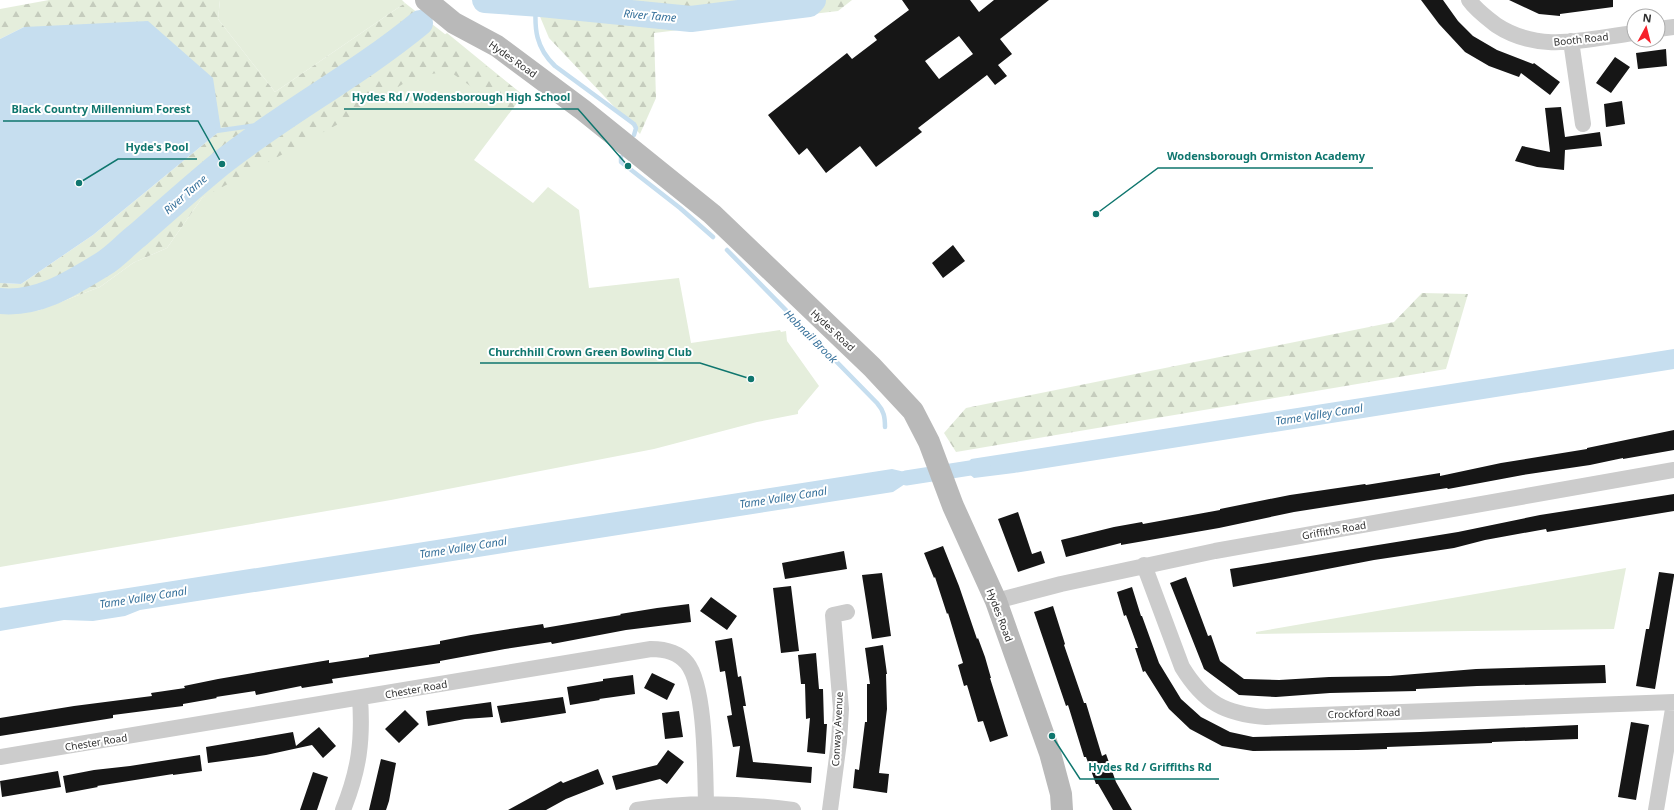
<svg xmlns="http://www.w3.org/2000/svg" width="1674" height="810" font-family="'Noto Sans',sans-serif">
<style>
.green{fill:#e5eedc}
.forest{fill:url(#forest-firs)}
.water{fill:#c6deef}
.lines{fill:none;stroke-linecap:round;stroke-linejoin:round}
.stream{stroke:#c6deef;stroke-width:4.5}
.canal{stroke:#c6deef;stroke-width:15}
.river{stroke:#c6deef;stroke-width:26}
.building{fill:#161616;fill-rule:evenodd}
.street{stroke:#ccc;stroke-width:16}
.secondary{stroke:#b9b9b9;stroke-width:22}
.labels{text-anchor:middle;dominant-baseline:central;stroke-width:4;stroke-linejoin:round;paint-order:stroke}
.street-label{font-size:10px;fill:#2f2f2f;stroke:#fff}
.water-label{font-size:11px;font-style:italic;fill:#35709a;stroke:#fff}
.leader{fill:none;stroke:#0f766e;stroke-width:1.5}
.callout-dot{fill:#0f766e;stroke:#fff;stroke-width:1.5}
.callout-label{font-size:11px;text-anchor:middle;font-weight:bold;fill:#0f766e;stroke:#fff;stroke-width:4;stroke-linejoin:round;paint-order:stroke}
</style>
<defs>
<pattern id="forest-firs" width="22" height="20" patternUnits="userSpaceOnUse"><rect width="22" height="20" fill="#e5eedc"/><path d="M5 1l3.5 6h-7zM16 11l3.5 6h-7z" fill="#c5ccbd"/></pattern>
</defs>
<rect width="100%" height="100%" fill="#fff"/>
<path class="green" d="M220,0h182l3,3 -130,89 -57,-73z
M447,33l76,62 -49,65 59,43 15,-16 31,23 10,78 90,-10 12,65 89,-13 1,2 5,-1 1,10 32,45 -21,25v3l-41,8 -103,27 -263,51 -391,67v-255l37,-1 63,-24 33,-24 34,-15 35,-50z
M1626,568l-12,61 -358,5v-2z"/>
<path class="forest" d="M49,0h171l-2,19 57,73 130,-89 118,92 -14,18 -60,-42 -35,6 -72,45 -140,76 -35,50 -34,15 -33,24 -63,24 -37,1v-29l21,1 72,-49 128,-105 -197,-103 -24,12v-30z
M533,0h319l-14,11 -184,22 2,65 -16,36 -91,-96z
M1422,293l46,1 -22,75 -490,83 -12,-19 22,-25 428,-86z"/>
<path class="water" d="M148,21l65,57 8,52 -128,105 -72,49 -21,-1v-244l24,-12z
M1674,349v20l-660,104 -40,5 -11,-9 8,-10z
M892,469l13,3 13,-1 7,3 -6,7 -14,3 -12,8 -753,118 -15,6 -32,5 -29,-1 -64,11v-23z"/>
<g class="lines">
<path class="stream" d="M536,4c-2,25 0,44 19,62l79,58 2,4 -2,7
M216,131l63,-9
M621,157v5l59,46 33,29
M727,250l150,153c7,8 8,14 8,24"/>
<path class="canal" d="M906,478l77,-12"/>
<path class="river" d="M485,0l56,4 150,15 118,-15 4,-4
M0,301c38,4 72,-18 103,-37 12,-7 23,-20 35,-29 27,-24 54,-48 82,-71 64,-51 137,-89 200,-141"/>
</g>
<path class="building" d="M902,0h68l9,12 15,-12h55l-49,39 12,15 -14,11 9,11 -12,9 -8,-10 -69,53 4,4 -46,35 -16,-21 -34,27 -19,-25 -8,7 -31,-40 79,-62 5,6 25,-19 -3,-4 35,-26zM959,36l14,18 -34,25 -14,-18z
M1421,0h22l15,21 15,15 24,14 36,14 1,-1 26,19 -10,13 -29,-22 -2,4 -30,-11 -24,-14 -26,-28z
M1509,0h104v7l-53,7v2l-21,-2z
M1666,49l1,17 -29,3 -2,-16z
M1615,57l15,10 -19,26 -15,-10z
M1622,101l3,23 -19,3 -2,-23z
M1561,107l4,30 35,-5 2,14 -37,4 -1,20 -27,-3 -22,-6 7,-15 28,6 -5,-44z
M953,245l12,16 -22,17 -11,-15z
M1674,430v20l-51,9v-1l-33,7 -67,10 -75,14 -1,-1 -153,24 -75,16 -98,17v-2l-55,14 -5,-17 53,-13 28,-5 1,2 77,-14v-1l70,-14 75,-11 1,1 74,-12v3l61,-13 86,-14v-1z
M1674,494v17l-127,21 -1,-3 -61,11 -31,8 -80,12 -141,27 -3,-18 228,-37 82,-17z
M1018,512l14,42 9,-3 4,12 -27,9 -20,-53z
M943,546l16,40 18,53 1,-1 7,19 6,21h-1l18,58 -18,6 -7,-21 -5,1 -11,-37 -3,1 -6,-21 5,-2 -15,-50 -1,1 -12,-37 -1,1 -10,-25z
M844,551l3,18 -62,10 -3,-16z
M1659,572l15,2v2l-19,113 -19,-3 10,-57h3z
M882,573l9,63 -19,3 -10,-64z
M1186,577l22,59 3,-1 9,26 24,18 35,1 50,-3 61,-1 86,-7 129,-4 1,18 -129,3 -61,3v2l-86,2 -54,4 -37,-2 -35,-26 -34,-86z
M791,586l8,65 -18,2 -8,-65z
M1132,587l9,29h1l17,47 22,36 20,18 29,15 23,5 167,-5 158,-7v14l-86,3v1l-105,4v2l-29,1 -105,1 -31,-5 -32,-17 -21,-20 -24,-38 -2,1 -8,-24h3l-12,-33 -2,1 -7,-24z
M711,597l26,19 -10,14 -27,-19z
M689,604l2,18 -65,8 -74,14 -1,-2 -46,7 -65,12v2l-108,16 1,4 -31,5 -1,-2 -45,9 -1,-4 -39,6 1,1 -34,6v2l-70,9v3l-113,18v-18l74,-12 78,-10 -1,-3 34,-5 -1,-2 34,-7 111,-19v3l40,-6v-2l71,-11v-3l31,-6 72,-11 1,4 77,-13 -1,-1 37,-6z
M1053,606l12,38 -1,1 20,58h2l16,53 4,-2 10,28 16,28h-19l-15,-26h-2l-10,-27h-2l-16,-52 -2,1 -32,-94z
M732,638l6,39 3,-1 5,30h-3l10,56 59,5 -1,16 -75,-6 4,-31 -7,1 -6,-31 5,-1 -7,-44 -5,1 -5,-31z
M883,645l4,29h-1l1,35 -8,64 10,1 -2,19 -34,-5 2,-19 4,1 6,-48h2v-38h3l-5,-36z
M816,653l3,36h4l1,35h3l-2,30 -18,-2 3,-34 -4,1 -1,-35h-4l-3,-29z
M652,673l23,11 -8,16 -23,-12z
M633,675l2,19 -36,5 1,1 -30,5 -3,-18 36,-6v-2z
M563,697l3,16 -65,10 -4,-17z
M491,702l2,15 -28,2 -37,7 -2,-15z
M405,710l14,14 -20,19 -14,-14z
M679,711l4,26 -18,2 -3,-26z
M1631,722l18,3 -13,75 -18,-3z
M319,727l17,19 -13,12 -11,-13 -46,10 -58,8 -2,-16 87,-15 3,14z
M668,750l16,12 -17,22 -7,-5 -44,11 -4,-14 45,-11z
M200,755l2,16 -29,4v-1l-76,12 1,1 -32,6 -3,-17 31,-6 36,-4z
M381,759l15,4 -7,38 -3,9h-17z
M598,769l6,15 -38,15 -20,11h-38l53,-29 2,2z
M58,771l3,16 -59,10 -2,-16z
M313,772l15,5 -11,33h-17z"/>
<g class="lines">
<path class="street" d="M1469,0c7,10 18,18 27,25 44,29 90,14 138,8
M1658,29l16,-2
M1571,41l12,83
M1144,565l38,102c22,36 43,47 84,50l408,-15
M996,601l65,-17 154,-33 459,-81
M0,757l651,-108c13,0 27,3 36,14 19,24 18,108 19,140l-2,7
M343,810c16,-40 20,-69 17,-112
M637,810c52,-9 103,-7 156,0
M830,810l9,-68 2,-33 -8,-94 14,-3
M1656,810l18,-107"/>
<path class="secondary" d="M426,0l28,23 43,23 86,64 129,104 160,153 41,44 16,31 24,64 43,95 54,152 11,41 1,16"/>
</g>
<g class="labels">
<g class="street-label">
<text transform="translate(1581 39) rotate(-6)">Booth Road</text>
<text transform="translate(513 59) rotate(35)">Hydes Road</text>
<text transform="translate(833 330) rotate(43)">Hydes Road</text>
<text transform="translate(1334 530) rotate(-10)">Griffiths Road</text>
<text transform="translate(1000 615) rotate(69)">Hydes Road</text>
<text transform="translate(416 689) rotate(-10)">Chester Road</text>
<text transform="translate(1364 713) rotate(-2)">Crockford Road</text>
<text transform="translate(837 729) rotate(-87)">Conway Avenue</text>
<text transform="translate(96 742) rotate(-9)">Chester Road</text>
</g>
<g class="water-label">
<text transform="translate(650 15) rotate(5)">River Tame</text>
<text transform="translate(185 194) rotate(-41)">River Tame</text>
<text transform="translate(811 336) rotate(45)">Hobnail Brook</text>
<text transform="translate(1319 414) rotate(-9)">Tame Valley Canal</text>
<text transform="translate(783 497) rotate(-9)">Tame Valley Canal</text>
<text transform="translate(463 547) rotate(-9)">Tame Valley Canal</text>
<text transform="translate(143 597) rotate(-9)">Tame Valley Canal</text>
</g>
</g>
<path class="leader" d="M628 166L578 109H344M222 164L198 121H3M79 183L118 159H197M1096 214L1158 168H1373M751 379L700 363H480M1052 736L1080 779H1219"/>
<g class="callout-dot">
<circle cx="628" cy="166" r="4"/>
<circle cx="222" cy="164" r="4"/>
<circle cx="79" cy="183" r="4"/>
<circle cx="1096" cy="214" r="4"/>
<circle cx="751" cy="379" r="4"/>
<circle cx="1052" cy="736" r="4"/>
</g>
<g class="callout-label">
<text x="461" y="101">Hydes Rd / Wodensborough High School</text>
<text x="101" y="113">Black Country Millennium Forest</text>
<text x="157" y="151">Hyde's Pool</text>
<text x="1266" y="160">Wodensborough Ormiston Academy</text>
<text x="590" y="356">Churchhill Crown Green Bowling Club</text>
<text x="1150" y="771">Hydes Rd / Griffiths Rd</text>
</g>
<g transform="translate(1646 28) rotate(7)"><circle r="19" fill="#ffffff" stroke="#acacac"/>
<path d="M0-3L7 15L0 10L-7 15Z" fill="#f6212b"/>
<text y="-6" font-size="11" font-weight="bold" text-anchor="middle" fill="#2f2f2f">N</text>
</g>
</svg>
